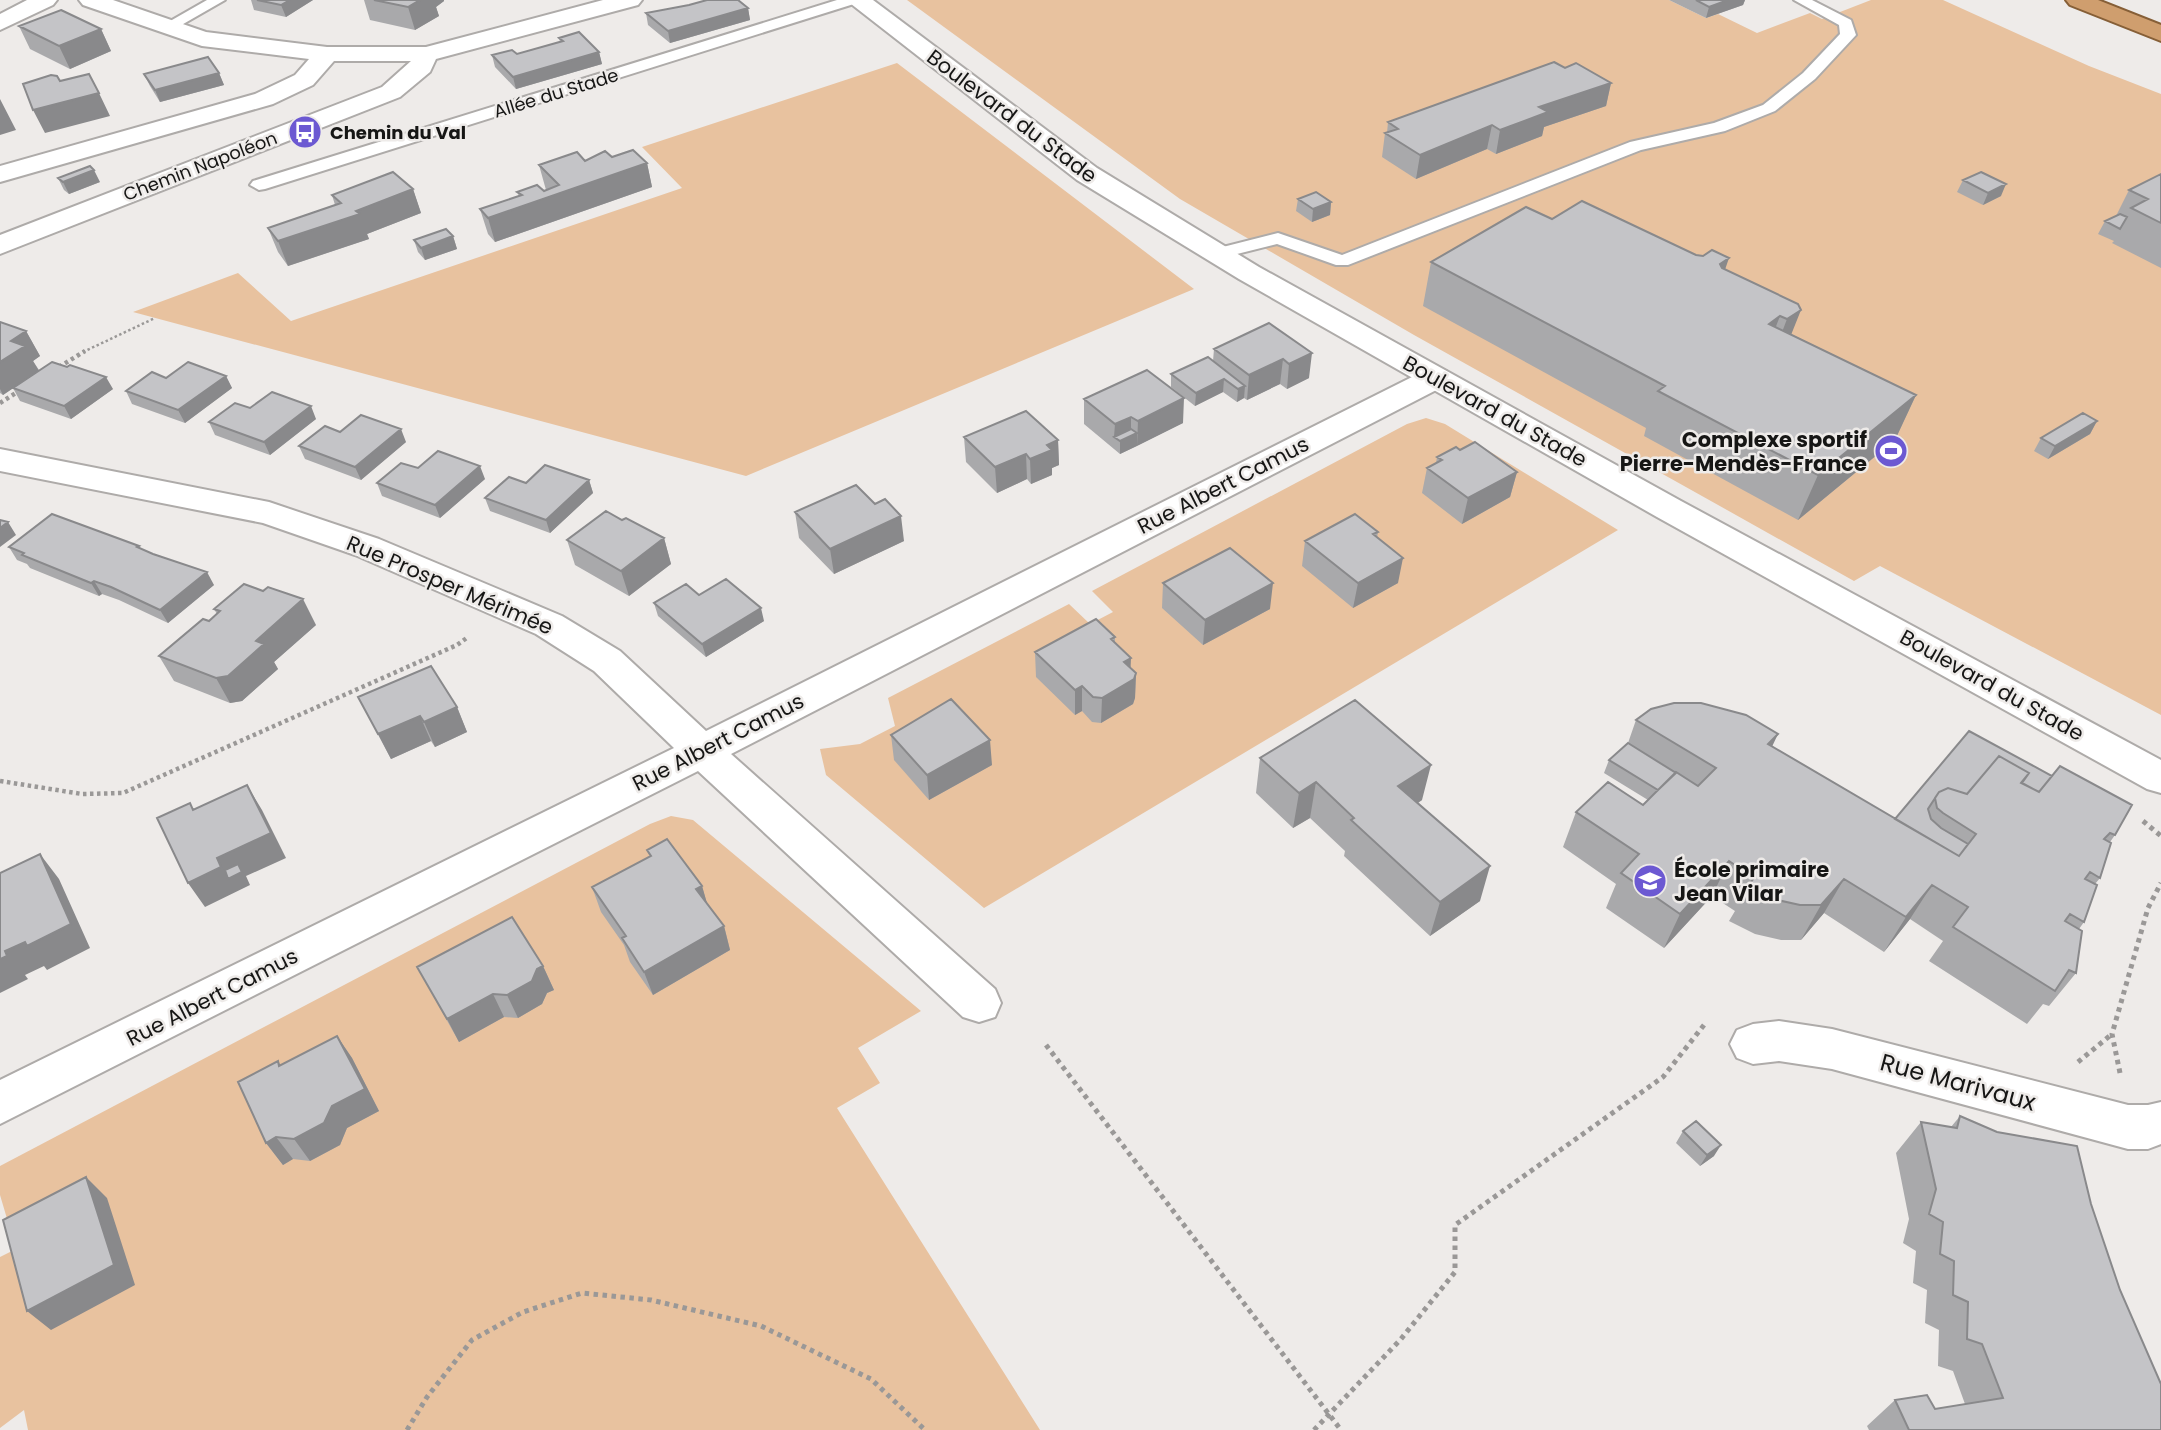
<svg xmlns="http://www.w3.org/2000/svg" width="2161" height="1430" font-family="Poppins,sans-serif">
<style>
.green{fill:#e8c29f}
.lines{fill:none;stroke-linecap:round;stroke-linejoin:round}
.service-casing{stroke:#aeaba9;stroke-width:4}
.minor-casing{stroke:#aeaba9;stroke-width:4}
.tertiary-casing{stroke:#aeaba9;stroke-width:4}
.trunk-casing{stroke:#865f37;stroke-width:4}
.path-far2{stroke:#9a9897;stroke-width:2.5;stroke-dasharray:2.5 2.5;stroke-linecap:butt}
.path-far1{stroke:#9a9897;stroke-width:4.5;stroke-dasharray:3.5 3.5;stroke-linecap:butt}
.path{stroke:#9a9897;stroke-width:5;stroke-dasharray:4.5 4.5;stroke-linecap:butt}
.service{fill:#fff;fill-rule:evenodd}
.minor{fill:#fff;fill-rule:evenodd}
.tertiary{fill:#fff;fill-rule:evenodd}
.trunk{fill:#cf9e6e;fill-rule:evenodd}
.wall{fill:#a9a9ab}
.shaded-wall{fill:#89898b}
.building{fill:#c4c4c7;stroke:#89898b;stroke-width:2}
.labels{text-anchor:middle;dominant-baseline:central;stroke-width:5;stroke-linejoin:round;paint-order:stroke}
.far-street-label{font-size:18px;fill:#161615;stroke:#eeebe9}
.far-poi-label{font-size:18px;font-weight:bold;fill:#161615;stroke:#eeebe9;text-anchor:start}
.street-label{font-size:21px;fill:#161615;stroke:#eeebe9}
.poi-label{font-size:21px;font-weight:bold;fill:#161615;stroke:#eeebe9;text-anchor:end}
.near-street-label{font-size:24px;fill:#161615;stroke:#eeebe9}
</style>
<rect width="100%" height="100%" fill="#eeebe9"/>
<path class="green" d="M907,0h762l37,18 12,-4 39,19 53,-20 12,6 49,-19h72l146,66 72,28v621l-281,-149 -26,15 -440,-246 -234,-136z
M897,63l297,226 -448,187 -613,-164 105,-39 53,48 391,-133 -40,-41z
M1426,418l19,6 173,106 -634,378 -158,-133 -6,-26 40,-5 35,-18 -7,-28 181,-94 21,20 23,-12 -21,-21 315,-167z
M671,816l22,4 228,191 -63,37 22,35 -43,25 203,322h-1012l-4,-20 -24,18v-171l16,-8 -16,-54v-29l650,-342z"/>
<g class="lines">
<defs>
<path id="service" d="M207,0h18l-54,31h-10l-3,-3z
M837,0h22l-2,3 -592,186 -6,1 -9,-5 3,-4z
M1794,0h18l39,20 5,15 -41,44 -40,32 -50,20 -84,19 -293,115h-12l-59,-21 -60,15 -9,-5 3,-4 67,-17 64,22 288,-113 84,-19 49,-18 40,-32 37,-39 -1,-9z"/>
<path id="minor" d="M27,0h30l-4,5 -53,25v-16z
M79,0h34l93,32 121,15h99l177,-47h39l-4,5 -202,54 -6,13 -30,25 -400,157v-19l382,-148 29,-26h-77l-21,24 -40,19 -273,78v-16l255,-72 40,-19 14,-16 -107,-13 -119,-41z
M1435,369l11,2 5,7 -5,7 -715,369 264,235 6,14 -6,14 -16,5 -16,-5 -265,-246 -698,353v-44l674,-332 -80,-77 -58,-37 -181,-79 -92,-32 -263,-52v-22l269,53 110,37 183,77 58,35 86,80 718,-360z
M1779,1021l53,8 296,76h20l13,-3v42l-13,5h-20l-296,-80 -53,-8 -26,3 -16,-6 -7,-14 7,-14 16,-6z"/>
<path id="tertiary" d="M846,0h27l224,168 162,99 422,234 480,259v33l-14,-4 -490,-272 -418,-238 -162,-99z"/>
<path id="trunk" d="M2066,0h32l63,25v16l-91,-36z"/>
</defs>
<use href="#service" class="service-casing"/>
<use href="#minor" class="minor-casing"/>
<use href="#tertiary" class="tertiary-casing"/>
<use href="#trunk" class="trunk-casing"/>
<path class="path-far2" d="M83,352l72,-34"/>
<path class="path-far1" d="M59,367l26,-16
M0,403l19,-12
M0,781l82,13 41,-1 334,-148 11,-8"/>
<path class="path" d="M2143,821l18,15
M1046,1045l295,385
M2078,1062l34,-28
M2120,1073l-8,-39 36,-126 13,-25
M407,1430l20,-33 45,-57 51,-28 59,-19 69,7 110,26 110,53 54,51
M1314,1430l87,-91 54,-67v-47l208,-148 41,-52"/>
<use href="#service" class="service"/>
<use href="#minor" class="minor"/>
<use href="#tertiary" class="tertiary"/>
<use href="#trunk" class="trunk"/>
</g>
<path class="wall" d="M251,0h62l-27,17 -32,-7z
M364,0h80v1l-8,6 3,9 -24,14 -45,-10z
M1669,0h76l-2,5 -37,13z
M748,8l2,12 -80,23 -22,-18 -2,-12z
M19,26l82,3 10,22 -41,18 -40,-20z
M559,38l40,14 3,12 -86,25 -21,-22 -3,-12 25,-1 43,-12z
M1565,68l46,15 -5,23 -62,21 -2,9 -46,18 -9,-5 -71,30 -34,-22 3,-24h2l1,-11z
M219,73l5,12 -64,17 -10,-16 -6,-12z
M612,157l35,6 5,24 -157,55 -7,-8 -8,-25 39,-13 -2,-4 29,-2 -7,-25 46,-4z
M2161,174v94l-49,-25 2,-2 -16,-7 7,-13 11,-5 13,-26z
M58,178l42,4 -31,12 -5,-4z
M1963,180l38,16 -18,9 -26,-13z
M413,189l8,24 -54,21 2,5 -81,27 -10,-14 -10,-24 67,-23 -3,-10z
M1298,199l33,3 -1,13 -18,7 -16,-11z
M1552,219l173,51 73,34 -7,30 125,61 -21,45 -97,80 -154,-84 2,-8 -223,-122 8,-44z
M453,236l4,13 -32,11 -7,-8 -4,-12z
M0,322l26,9 14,25 -7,5 6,9 74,19 -42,30 -51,-18 -7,-13 -10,7 -3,-2z
M1269,323l40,55 -22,11 -7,-5 -33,16 -3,-2 -7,4 -14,-10 -28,14 -24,-19v-13l42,-13 1,-12z
M226,376l6,12 -47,35 -53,-19 -6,-13 40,-13z
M1084,399l99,24 -63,31 -36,-30z
M250,408l66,11 -46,36 -55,-20 -6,-13z
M2097,421l-7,13 -42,25 -14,-8 7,-13z
M340,432l66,10 -45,38 -56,-21 -6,-13z
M964,437l94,3 1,25 -7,3v7l-21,9 -4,-5 -30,14 -31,-31z
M1460,450l57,22 -7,25 -48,27 -40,-31 5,-25 9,-5 1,-6z
M418,468l67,11 -45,39 -58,-22 -5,-13z
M589,480l4,13 -43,40 -60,-22 -5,-13 41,-15z
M875,504l29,37 -70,33 -35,-36 -4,-26z
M1378,532l-1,6 21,45 -45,25 -51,-42 3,-25z
M664,538l7,26 -42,32 -54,-31 -8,-25z
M139,546l2,3 73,36 -46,38 -49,-23 -17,-6 -3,2 -69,-28 -3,-4 -10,-4 -8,-13z
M1163,583l107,26 -67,36 -41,-37z
M699,595l65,26 -58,36 -48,-41 -4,-13z
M214,609l102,16 -42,37 4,7 -36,32 -12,2 -56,-22 -15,-25 50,-35 8,-7z
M1115,637v6l16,25 5,5 -1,25 -2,6 -32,19 -9,-1 -10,-11 -7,4 -39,-38 -1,-25z
M358,697l99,10 10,25 -32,15 -4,-6 -40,18z
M1636,720l136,26 123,73 74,-88 146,104 -5,7 -10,36 -5,6 -11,38 -5,7 -3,44 -27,33 -6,-2 -16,20 -98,-63 14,-20 -33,-22 -26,33 -60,-39 -23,27h-20l-26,-6 -26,-13 6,-10 -23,-15 -48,52 -58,-40 10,-24 -53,-37 13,-35 67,-7 5,-5 -44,-27 5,-13 19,-17z
M891,735l101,30 -63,35 -35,-40z
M1260,758l162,42 -4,3 62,98 -50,35 -86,-80 1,-5 -35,-33 -17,10 -37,-35z
M647,850l55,36 5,18 17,22 6,24 -77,45 -23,-33 -6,-17 -23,-33 -9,-25 58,-30z
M543,966l11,24 -7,3 -5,11 -24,14 -14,-1 -45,25 -42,-75z
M337,1036l15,22 27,53 -32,17 -7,17 -30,16 -17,-2 -10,6 -17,-22 12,-82 3,4z
M1960,1116l131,88 70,226h-292l-2,-4 28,-26 40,9 30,-5 -12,-33 -15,-5 1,-36 -14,-7 2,-33 -14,-7 3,-32 -13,-8 6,-24 -13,-66 25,-31 30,5z
M1683,1131l31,25 -14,10 -24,-23z"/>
<path class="shaded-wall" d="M290,0h23l-27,17 -5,-12z
M420,0h24v1l-8,6 3,9 -24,14 -7,-23z
M1728,0h17l-2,5 -37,13 3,-11z
M748,8l2,12 -80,23 -2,-12z
M101,29l10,22 -41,18 -11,-23z
M599,52l3,12 -86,25 -3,-12z
M219,73l5,12 -64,17 -5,-12z
M1611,83l-5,23 -62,21 -2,9 -46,18 4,-24 39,-23z
M99,93l11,23 -65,17 -12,-23z
M0,99l16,31 -16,5z
M1492,125l-5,24 -71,30 4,-24z
M647,163l5,24 -157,55 -7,-24z
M94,170l6,12 -31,12 -6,-12z
M2006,184l-5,12 -18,9 5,-12z
M413,189l8,24 -54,21 2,5 -81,27 -10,-25z
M1331,202l-1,13 -18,7 1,-13z
M453,236l4,13 -32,11 -4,-12z
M1729,258l-15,44 6,-38z
M1801,310l-18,45 -13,9 17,-45z
M1780,316l-17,44 6,-36z
M26,331l14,25 -7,5 6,10 -36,24 -3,-6v-27l11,-21z
M1312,353l-3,25 -22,11 2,-25z
M1283,359l-3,25 -33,16 2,-25z
M226,376l6,12 -47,35 -7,-13z
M106,377l7,12 -42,30 -7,-13z
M1224,379l-1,13 -28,14 1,-13z
M1245,386l-1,12 -7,4 1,-13z
M1916,395l-21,45 -97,80 20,-45z
M1184,398l-1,25 -46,23 1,-25z
M311,406l5,13 -46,36 -6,-13z
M1131,417v19l6,-3v13l-17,8v-13l-6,-4 1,-13z
M2097,421l-7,13 -42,25 7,-13z
M401,429l5,13 -45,38 -6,-13z
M1058,440l1,25 -7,3v7l-21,9 -1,-25 17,-14z
M1026,454l1,25 -30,14 -2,-26z
M480,466l5,13 -45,39 -5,-13z
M1517,472l-7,25 -48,27 6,-26z
M589,480l4,13 -43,40 -4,-13z
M901,516l3,25 -70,33 -4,-25z
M8,522l8,13 -16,12v-19z
M664,538l7,26 -42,32 -8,-25z
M1403,558l-5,25 -45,25 5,-25z
M207,572l7,13 -46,38 -8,-13z
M94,581l8,13 -3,2 -8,-13z
M1273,583l-3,26 -67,36 2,-25z
M303,599l13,26 -42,37 4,7 -36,32 -12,2 -14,-25z
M761,608l3,13 -58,36 -4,-13z
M1131,658l-1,24 6,-9 -1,25 -2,6 -32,19 1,-25 22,-36z
M1082,686v25l-7,4v-25z
M457,707l10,25 -32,15 -11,-25z
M420,716l11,25 -40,18 -13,-25z
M1778,734l-17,36 7,-26z
M990,740l2,25 -63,35 -2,-25z
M1431,765l-9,35 -32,21 8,-35z
M1316,782l-6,36 -17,10 6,-35z
M247,785l15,25 24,48 -40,18 4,9 -45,22 -17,-24 29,-25z
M40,854l19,25 31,69 -43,22 -3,-4 -19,9 3,4 -28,14v-34l5,-8z
M1729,861l-17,35 -48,52 16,-34z
M1490,866l-10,35 -50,35 10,-34z
M1844,879l-20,34 -23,27 20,-35z
M1932,885l-22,34 -26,33 22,-35z
M702,886l7,24 -13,-21z
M724,926l6,24 -77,45 -9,-23z
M543,966l11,24 -7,3 -5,11 -24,14 -11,-23 30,-26z
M493,994l11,23 -45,25 -12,-23z
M337,1036l15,22 27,53 -32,17 -7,17 -30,16 -16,-22z
M276,1137l17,22 -10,6 -17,-22z
M1721,1145l-7,11 -14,10 7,-11z
M86,1177l21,21 28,87 -84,45 -24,-19z"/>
<path class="building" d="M257,0h33l-9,5z
M374,0h46l-12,7z
M707,0h31l10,8 -80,23 -22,-18 43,-8z
M1696,0h32l-19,7z
M61,10l40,19 -42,17 -40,-20z
M579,32l20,20 -86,25 -21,-22 20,-5 5,4 46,-13 -4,-3z
M208,57l11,16 -64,17 -11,-16z
M1554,62l11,6 11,-5 35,20 -72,24 9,5 -48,18 -8,-5 -72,30 -35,-22 13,-4 -10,-7z
M89,74l10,19 -66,17 -10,-26 28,-9 6,1 3,5z
M633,150l14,13 -159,55 -8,-9 42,-14 -5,-3 20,-7 7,6 15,-6 -20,-20 38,-13 8,9 20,-10 7,6z
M90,166l4,4 -31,12 -5,-4z
M393,172l20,17 -57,22 4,3 -82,27 -10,-13 73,-25 -9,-8z
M1981,172l25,12 -18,9 -25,-13z
M2161,174v49l-30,-15 17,-9 -19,-9z
M1316,192l15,10 -18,7 -15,-10z
M1582,201l114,54 7,1 9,-6 17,8 -9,6 2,4 76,36 3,6 -14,9 -7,-3 -11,8 147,71 -98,80 -160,-84 7,-5 -234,-124 95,-55 26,12z
M2120,214l7,3 -7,12 -15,-8z
M446,229l7,7 -32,12 -7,-8z
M0,322l26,9 -15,10 14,5 -25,16z
M1269,323l43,30 -23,11 -6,-5 -34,16 -35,-26z
M1208,357l37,29 -7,3 -14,-10 -28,14 -25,-19z
M52,362l15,5 3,-2 36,12 -42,29 -51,-18z
M188,362l38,14 -48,34 -52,-19 26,-19 14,6z
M1147,370l37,28 -46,23 -7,-4 -16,7 -31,-25z
M272,392l39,14 -47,36 -55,-20 26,-19 15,5z
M1026,411l32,29 -11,5 5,5 -22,9 -4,-5 -31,13 -31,-30z
M2083,413l14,8 -42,25 -14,-8z
M361,415l40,14 -46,38 -56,-21 26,-20 15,6z
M1131,429l6,4 -17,8 -6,-4z
M1475,442l42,30 -49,26 -41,-30 15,-8 -5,-3 19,-10 4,3z
M438,451l42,15 -45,39 -58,-22 24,-20 17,5z
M545,465l44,15 -43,40 -61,-22 24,-21 17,6z
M856,485l19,19 10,-5 16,17 -71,33 -35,-37z
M606,511l16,9 4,-2 38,20 -43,33 -54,-31z
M52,514l87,32 -2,1 16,7 54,18 -47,38 -49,-23 -17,-6 -3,2 -69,-28 2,-2 -15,-6z
M1355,514l23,18 -5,2 30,24 -45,25 -53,-42z
M0,520l8,2 -8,6z
M1230,548l43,35 -68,37 -42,-37z
M726,579l35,29 -59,36 -48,-41 32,-19 13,11z
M244,584l19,7 5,-4 35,12 -47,42 8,3 -36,32 -12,2 -57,-22 44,-37 6,2 11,-10 -6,-2z
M1096,619l19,18 -4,2 20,19 -7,4 12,11 -2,6 -32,19 -9,-1 -11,-11 -7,4 -40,-38z
M431,666l26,41 -33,15 -4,-6 -42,18 -20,-37z
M951,699l39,41 -63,35 -36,-40z
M1355,700l76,65 -33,21 92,80 -50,36 -89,-82 3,-2 -38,-36 -17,11 -39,-35z
M1674,703h27l45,12 32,19 -10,10 191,112 17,-22 -33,-21 -6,-5 -2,-10 4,-6 9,-4 19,6 32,-38 30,17 -8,10 18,9 21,-26 72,39 -17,30 -5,-2 -6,6 7,4 -11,35 -10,-6 -5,7 12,6 -13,37 -14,-8 -5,7 17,10 -6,42 -7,-3 -14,21 -102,-64 15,-20 -36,-22 -26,32 -62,-38 -23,26h-21l-27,-6 -26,-12 7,-9 -25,-17 -49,53 -59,-41 18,-19 -63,-42 32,-30 35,23 33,-33 22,14 18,-18 -80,-48 15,-11z
M1969,731l83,45 -13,16 -17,-9 7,-10 -30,-17 -32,38 -19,-6 -9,4 -11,17 3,10 10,9 27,16 -9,12 -64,-37z
M1628,743l48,30 -18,17 -49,-30z
M247,785l24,48 -54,25 4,9 -33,16 -31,-65 33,-15 3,7z
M667,839l35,47 -6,3 28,37 -80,46 -22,-34 4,-2 -34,-49 59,-31 -4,-6z
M40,854l31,70 -44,22 -2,-4 -20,9 2,5 -7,3v-86z
M238,864l4,8 -14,7 -3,-9z
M512,917l31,49 -6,3 -5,12 -25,14 -14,-1 -46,25 -30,-52z
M337,1036l28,53 -33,17 -8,17 -30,16 -18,-2 -10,6 -28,-61 40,-21 1,5z
M1960,1116l37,16 80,14 14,58 29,86 41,94v46h-252l-14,-30 32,-5 8,14 68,-11 -21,-54 -15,-5 1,-37 -15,-7 1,-34 -14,-7 3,-32 -14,-8 7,-25 -15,-67 36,6z
M1696,1121l25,24 -14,10 -24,-24z
M86,1177l28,88 -87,46 -24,-91z"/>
<defs>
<symbol id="bus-disc" viewBox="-11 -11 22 22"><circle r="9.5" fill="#6c59d2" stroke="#eeebe9"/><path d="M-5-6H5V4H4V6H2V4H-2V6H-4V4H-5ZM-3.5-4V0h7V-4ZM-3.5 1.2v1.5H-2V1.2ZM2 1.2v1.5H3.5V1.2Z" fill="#fff"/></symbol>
<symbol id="stadium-disc" viewBox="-11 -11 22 22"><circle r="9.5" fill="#6c59d2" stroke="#eeebe9"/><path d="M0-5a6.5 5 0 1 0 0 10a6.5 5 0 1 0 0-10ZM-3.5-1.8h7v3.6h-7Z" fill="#fff"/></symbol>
<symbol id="school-disc" viewBox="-11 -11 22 22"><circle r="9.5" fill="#6c59d2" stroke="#eeebe9"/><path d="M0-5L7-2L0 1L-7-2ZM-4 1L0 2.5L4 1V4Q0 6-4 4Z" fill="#fff"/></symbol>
</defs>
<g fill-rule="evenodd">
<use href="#bus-disc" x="286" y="113" width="38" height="38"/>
<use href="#stadium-disc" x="1872" y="432" width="38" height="38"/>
<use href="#school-disc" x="1631" y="862" width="38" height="38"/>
</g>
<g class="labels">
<g class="far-street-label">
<text transform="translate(556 93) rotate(-17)">Allée du Stade</text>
<text transform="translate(200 166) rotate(-21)">Chemin Napoléon</text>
</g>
<g class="far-poi-label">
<text x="330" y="132">Chemin du Val</text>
</g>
<g class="street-label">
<text transform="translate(1012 116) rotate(37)">Boulevard du Stade</text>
<text transform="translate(1495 411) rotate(29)">Boulevard du Stade</text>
<text transform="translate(1223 485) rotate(-27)">Rue Albert Camus</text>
<text transform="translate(450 585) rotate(23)">Rue Prosper Mérimée</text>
<text transform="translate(1992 685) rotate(29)">Boulevard du Stade</text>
<text transform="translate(718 742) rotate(-27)">Rue Albert Camus</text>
<text transform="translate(212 997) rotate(-27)">Rue Albert Camus</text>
</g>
<g class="poi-label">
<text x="1867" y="439">Complexe sportif<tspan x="1867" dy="24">Pierre-Mendès-France</tspan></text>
<text x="1674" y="869" text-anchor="start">École primaire<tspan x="1674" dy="24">Jean Vilar</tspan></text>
</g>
<g class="near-street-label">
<text transform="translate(1958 1082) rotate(15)">Rue Marivaux</text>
</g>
</g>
</svg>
